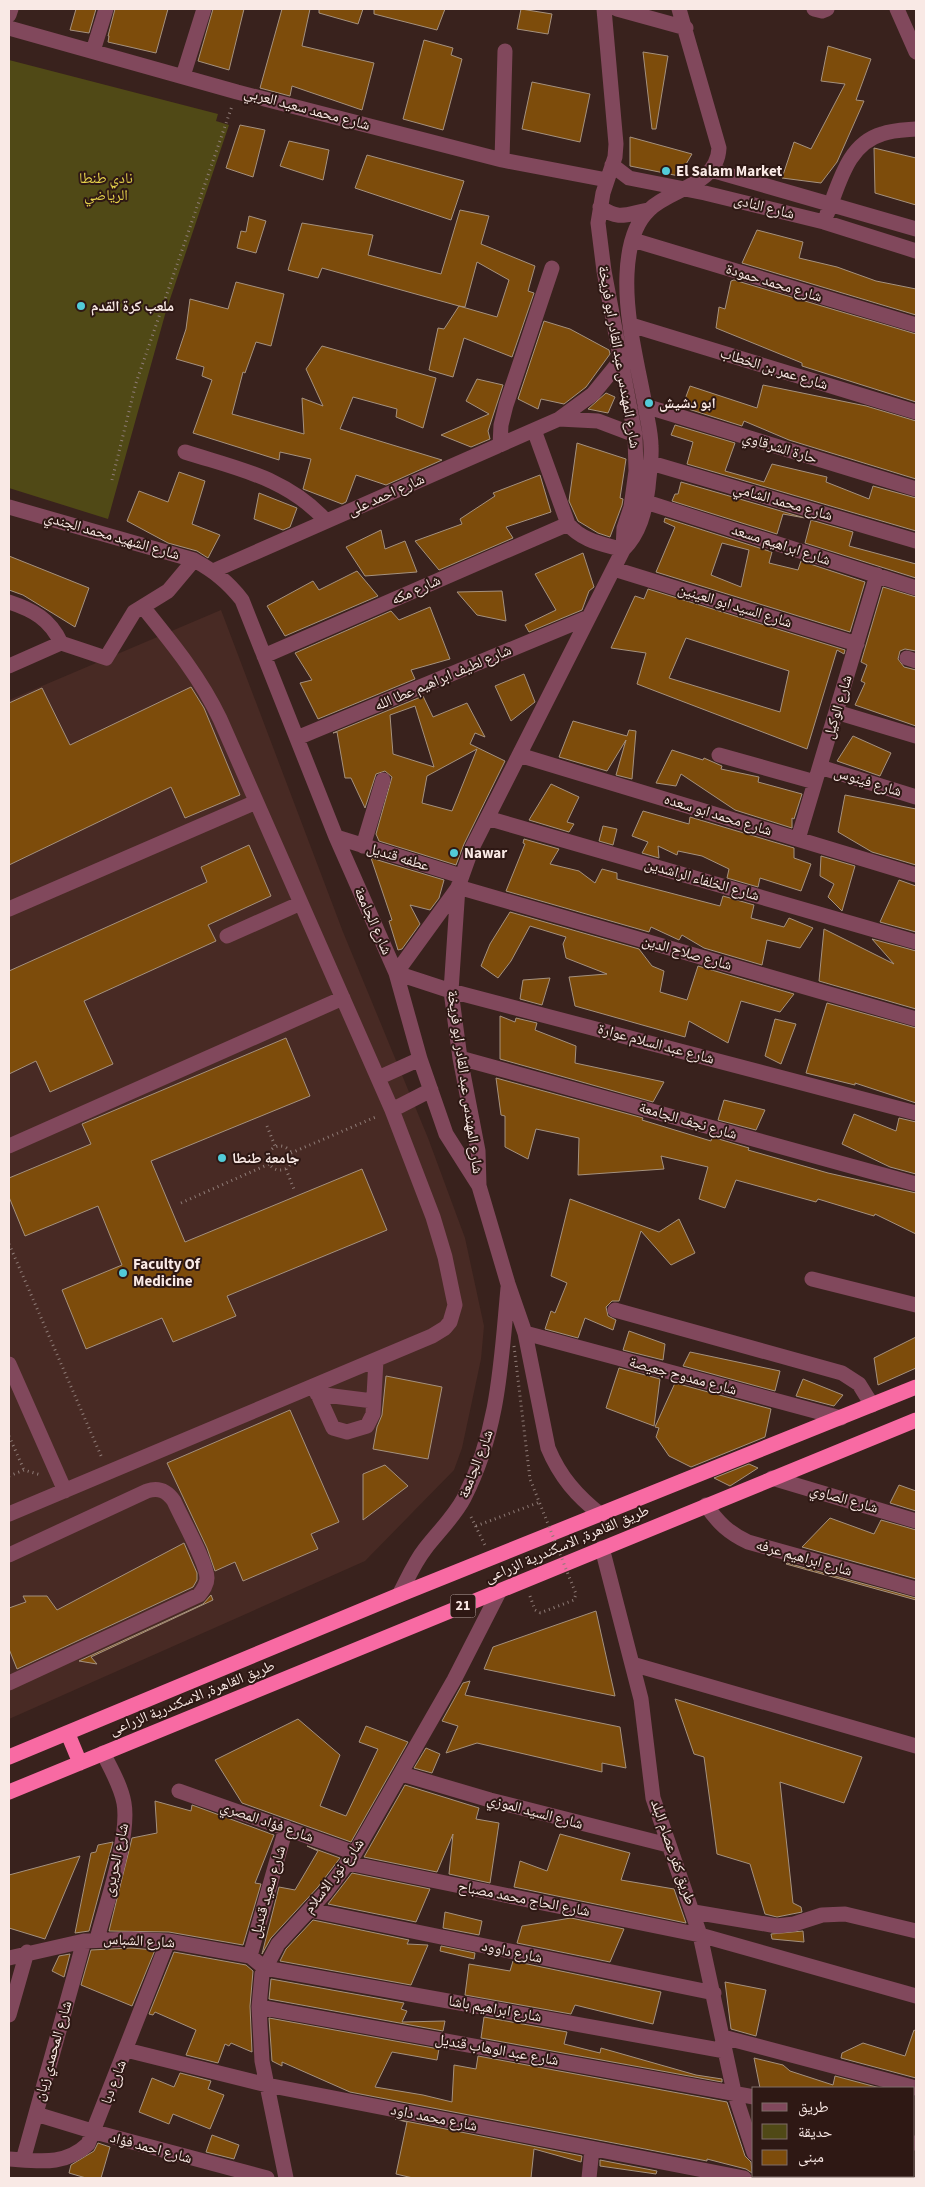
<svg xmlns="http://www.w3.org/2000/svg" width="925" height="2187" font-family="'Source Sans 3','Noto Naskh Arabic',sans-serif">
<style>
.built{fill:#482a24}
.green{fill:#504916}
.building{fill:#7d4c0b;stroke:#a5917e;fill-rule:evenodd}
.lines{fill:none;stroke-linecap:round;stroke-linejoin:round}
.path{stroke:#8f7c77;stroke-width:3;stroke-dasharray:1 4;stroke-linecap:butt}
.minor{stroke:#81485c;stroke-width:15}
.highway{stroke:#f86aa3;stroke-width:15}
.path-bridge{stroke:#8f7c77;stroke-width:3;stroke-dasharray:1 4;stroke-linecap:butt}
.poi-dot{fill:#52cbd8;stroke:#2e1814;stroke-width:2}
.labels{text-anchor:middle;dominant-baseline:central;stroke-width:4;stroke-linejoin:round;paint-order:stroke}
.shield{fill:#2e1814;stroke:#bcaaa6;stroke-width:1}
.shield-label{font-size:14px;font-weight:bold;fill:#f9e9e5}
.street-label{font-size:15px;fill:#f9e9e5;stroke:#2e1814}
.poi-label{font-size:15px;font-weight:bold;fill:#f9e9e5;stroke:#2e1814;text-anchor:start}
.park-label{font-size:15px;fill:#e5d24b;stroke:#2e1814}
</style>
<rect width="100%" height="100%" fill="#39221d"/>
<path class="built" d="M221,610l122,322 85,206 37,100 19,88 -3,33 -19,89 -8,22 -89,91 -356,158v-1019z"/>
<path class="green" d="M9,60l209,54 -2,7 13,4 -63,186 -58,208 -99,-31z"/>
<path class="building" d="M76,9h20l-7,24 -19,-3z
M115,9h53l-12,44 -48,-11 1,-6h-1z
M213,9h31l-15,61 -31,-9z
M282,9h28l-8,37 72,17 -12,47 -70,-24 -2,10 -30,-8z
M319,9h44l-5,15 -39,-11z
M374,9h71l-8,21 -63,-16z
M521,9l31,5 -4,20 -31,-5z
M424,40l29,8 -2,7 11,4 -19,71 -40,-11z
M828,46l43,13 -15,41 8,1 -27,61 -16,21 -39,-5 12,-36 17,7 34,-65 -24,-3z
M643,52l25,4 -12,73h-4z
M532,82l58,12 -10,48 -58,-13z
M240,125l25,5 -12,47 -27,-9z
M630,137l62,17 -13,22 -49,-10z
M289,141l40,9 -6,30 -43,-14z
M874,148l42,10v47l-41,-12z
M367,155l97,26 -13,39 -96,-32z
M460,210l29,6 -8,28 54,22 -7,25 6,2 -22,64 -48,-19 -11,39 -24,-7 9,-42 6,1 15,-23 -137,-38 -4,10 -30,-8 14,-47 71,12 -5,20 73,19zM477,262l32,18 -12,37 -38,-11 6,1z
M249,216l17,5 -10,32 -19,-5 4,-17 5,1z
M757,230l46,12 -4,16 38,9 39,14 40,8v26l-174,-52z
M734,280l182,54v68l-114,-36v-3l-86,-35 3,-21 6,2 6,-28z
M236,282l48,12 -13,52 -15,-4 -11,31 -2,-1 -11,42 72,20 -2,-36 21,8 -17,-37 16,-23 114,32 -13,50 -27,-11 1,-8 -44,-12 -13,32 102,31 -56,25 -30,-10 -10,27 -4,2 -39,-15 8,-30 -31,-7 -1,8 -86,-27 19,-53 -10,-4 2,-9 -28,-8 10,-30 4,-30 38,10z
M544,321l26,8 39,21 1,4 -24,33 -22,17 -23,-5 -3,10 -20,-10z
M477,379l26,6 -15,46 2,8 -19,8 -30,-12 48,-21 -23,-13z
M763,385l103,21 50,15v58l-127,-39 -45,-19 -2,5 -60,-19 8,-21 67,22z
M606,393l9,4 -7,16 -20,-4z
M675,425l60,18 -10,28 39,11 8,-18 55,13 -1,5 43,17 4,-13 43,12v33l-229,-67 6,-22 -22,-7z
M577,443l49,16 -6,39 3,1 -1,6 -12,32 -12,-4 -20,-12 -9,-20z
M179,472l26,9 -13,43 28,11 -12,23 -11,-7 -29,-8 -41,-22 12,-30 29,11z
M540,475l11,37 -45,15 7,11 -74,32 -24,-29 47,-17 -2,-5 35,-23 -2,-3z
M681,482l124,36 -22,-4 -6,20 -105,-33 3,-7h3z
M259,493l38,15 -7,19 -7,3 -29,-11z
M665,518l107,34 -3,11 29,7 3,-9 64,21 -15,50 -194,-60 19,-45 -11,-5zM722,543l27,7 -8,37 -30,-12z
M811,520l42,12 -4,14 67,18v14l-111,-35z
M381,530l4,19 20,-8 12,31 -52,4 -19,-29z
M583,553l11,34 -5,4 -7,19 -53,22 -4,-7 31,-15 -21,-36z
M9,556l80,32 -14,39 -52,-32 -14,-5z
M357,571l21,25 -93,40 -18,-30 46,-25 6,9z
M883,587l33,10v54l-11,-2 -5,2 -2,8 6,8 12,3v56l-61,-21 10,-22 -4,-2 6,-16 -6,-3z
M648,589l197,61 -1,4 -7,-4 -30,99 -170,-65 9,-31 -35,-5 24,-52 9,3zM686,638l103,33 -9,41 -111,-34z
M502,591l4,30 -29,-6 -20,-23z
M430,607l20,52 -39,11 4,9 -97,40 -18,-36 12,-3 -17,-27 96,-42 8,9z
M524,674l11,28 -24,19 -16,-35z
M191,687l13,21 36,87 -55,23 -14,-31 -162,78v-162l33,-15 28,57z
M423,696l10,21 34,-14 18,34 -10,-4 -5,11 35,17 -41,83 -8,21 -77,-24 -3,-7 16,-57 -7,-6 -9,3 -11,34 -14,-30h-6l-8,-46 -4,1zM415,706l19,61 -41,-13 -3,-39zM477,749l-25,62 -30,-8 5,-27z
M573,721l54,15 2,-6 7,1 -4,48 -16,-4 10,-35 -19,31 -48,-14z
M853,736l38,17 -11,23 -43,-15z
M672,750l31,10 1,-2 18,8 -1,3 38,8 -1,5 44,12 -8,25 -2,-1v10l-57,-18 -54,-36 -5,12 -20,-3z
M551,784l28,13 -12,25 7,2 -5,8 -40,-12z
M845,795l71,14v56l-44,-13 -34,-20z
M643,811l46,13 1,-7 104,31v10l17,6 -10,27 -41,-13 -2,9 -31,-9 2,-9 -27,-13 -24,-5 -1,4 -19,-9 1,12 -17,-5 6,-11 -16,-6z
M603,826l14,3 -4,16 -14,-4z
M524,839l35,10 -9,15 29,7 16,12 7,-14 15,4v6l103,27 3,-10 31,9 -3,13 33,9 5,-9 24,10 -13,20 -33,-8 -5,25 -58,-17 -22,-13 -3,5 -28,-13 -2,5 -143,-41 19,-47 -2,-1z
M249,845l22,51 -63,29 8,16 -132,60 29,63 -63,28 -14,-31 -27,13v-103l198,-89 -6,-15z
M821,856l34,10 -13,45 -14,-14 6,-13 -14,-8z
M371,858l73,22 -5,18 -9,12 -20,-5 10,19 -18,25 -4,1 -9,-29 3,-1z
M899,880l17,6v46l-36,-10z
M510,912l129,37 13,17 12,5 -4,21 27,8 11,-34 96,28 -14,18 -39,-11 -13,42 -39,-22 -4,16 -110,-31 -6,-29 38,-3 -41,-16 -3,-14 3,-7 -36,-11 -19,35 -13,17 -17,-12 9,-22z
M824,929l70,35 -22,-25 44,12v58l-97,-28z
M550,978l-8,27 -22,-6 3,-19z
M827,1003l89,25v75l-61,-20v2l-49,-12z
M500,1016l15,6 1,-4 21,5 -2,7 41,16 -1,17 89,19 -11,20 -153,-43z
M775,1019l21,5 -15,40 -16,-8z
M286,1038l24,58 -159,65 34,81 177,-73 25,61 -160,66 9,20 -63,26 -11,-24 -76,31 -24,-59 60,-25 -24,-59 -73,30 -16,-39v-19l82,-34 -9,-20z
M496,1078l147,40 -1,2 69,21 1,-4 37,11 -1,2 80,23 88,20v41l-41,-20 -1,2 -56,-17 -2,3 -80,-22 -11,28 -26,-9 9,-32 -47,-11 3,13 -86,6 1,-37 -43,-9 -8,30 -23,-12v-31l-4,-1z
M724,1100l41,10 -9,20 -38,-10z
M854,1114l42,17 3,-13 17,4v52l-26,-7 -48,-23z
M570,1199l89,33 20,-13 16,34 -24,12 -30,-34 -22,70h-7l-6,6 2,9 8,4 -3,10 -28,-12 -7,20 -33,-9 6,-18 4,2 12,-30 -16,-7z
M629,1331l36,13 -2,16 -40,-10z
M916,1337v31l-38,17 -4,-27z
M690,1352l90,19 -5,20 -92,-25z
M619,1368l41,11 -6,47 -48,-18z
M386,1376l56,11 -14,72 -55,-10 4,-22 5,-12z
M803,1379l40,16 -9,11 -38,-10z
M675,1383l96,26 -6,28 -74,30 -22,-11 -13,-19 3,-9 -4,-1z
M290,1410l49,112 -28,12 7,15 -75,32 -8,-19 -20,9 -8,-23 -40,-85z
M749,1464l9,4 -28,18 -16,-8z
M385,1465l23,21 -45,34v-46z
M899,1485l17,6v20l-26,-8z
M830,1518l44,16 7,-14 35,10v49l-114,-32z
M184,1543l13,30v7l-4,7 -176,82 -8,-20v-41l17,-6 -3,-6h24l10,14z
M787,1563l129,35v2l-130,-36z
M211,1595l2,5 -122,57 6,7 -18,-3 124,-57z
M596,1611l19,85 -131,-27 9,-22z
M470,1681l-5,14 155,32 6,41 -24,-5v9l-125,-29 -31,10 12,-27 -16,-5 21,-38z
M675,1699l187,58 -18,46 -64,-21 13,121 8,4 1,5 -25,5 -12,-3 -15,-50 -33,-10 -13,-97 -10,-3z
M298,1719l42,36 -20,51 26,10 32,-67 -19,-7 7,-16 42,16 -57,100 -109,-39 -27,-43z
M426,1748l14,6 -8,19 -18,-5z
M405,1785l74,23 -3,11 23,4 -9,60 -41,-9 4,-40 -16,38 -73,-15z
M155,1801l36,10 1,-6 82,30 -19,48 6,1 -18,61 -74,-13 -60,-1 23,-93 25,-5z
M560,1834l70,19 -9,27 53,9 12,34 -172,-36 6,-26 27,10z
M113,1842l-24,89 -14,2 16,-80 5,-1 2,-7z
M307,1846l33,12 -22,29 -47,51 -9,16 17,-67 16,3 23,-39z
M80,1856l-35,83 -36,-11v-53z
M352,1873l78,16 -14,33 -88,-18z
M445,1912l37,9 -3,14 -36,-7z
M571,1918l53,11 -14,33 -93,-19 5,-17z
M313,1920l96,20 -2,4 21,1 -17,40 -131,-24 6,-12z
M803,1931l1,11 -32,-3 -1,-5z
M441,1946l34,7 -1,6 -34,-8z
M131,1948l24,2 -23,56 -51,-21 10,-35z
M174,1952l72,13 7,6 -3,35 2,46 -21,-9 -2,3 -4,-2 -7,19 -32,-8 10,-25 -41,-18 -2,3 -4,-1z
M70,1954l-6,23 -12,-6 7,-15z
M513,1961l148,31 -8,32 -78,-19 -4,9 -106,-19 4,-31 41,7z
M271,1979l133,24 -3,6 6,2 -5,11 43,-1 -2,10 -174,-32z
M725,1982l41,8 -10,46 -25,-7z
M484,2017l83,15 -3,12 36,9 1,-5 95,27 26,4v3l-241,-44z
M269,2018l170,31 -2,11 -45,-8 -17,35 48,8 29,7 2,-37 22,4 2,-13 249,46 18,54 6,6 1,11 -6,-4 -39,-10v2l-357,-69 -68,-30v4l-10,-5z
M914,2030l2,1v47l-75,-20 1,-5 21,-10 42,13z
M754,2058l29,7 7,6 43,14 2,-9 45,12h-120z
M180,2073l31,8 -3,8 16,6 -14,34 -37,-15 -4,10 -30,-12 13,-34 22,9z
M395,2119l187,37 -1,6 -47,-13 -3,29h-118l-17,-4 11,-52z
M212,2135l27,10 -5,14 -28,-7z
M98,2143l12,4 -9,31h-15l-17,-5 2,-8 23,-14z
M600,2160l57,11 -1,3 -56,-8z"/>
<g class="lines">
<path class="path" d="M112,480l24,-97 96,-277
M267,1126l8,20
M268 1158a12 12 0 1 1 24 0a12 12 0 1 1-24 0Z
M291,1153l87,-37
M286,1169l9,23
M181,1203l88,-39
M9,1244l93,214
M9,1436l15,34
M9,1476l15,-6 17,5
M471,1517l14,28
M476,1526l64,-24
M530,1596l5,14 5,3"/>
<path class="minor" d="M604,9l12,135 -1,13 -12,36 -5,30 6,48 31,164 1,36 -5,36 -7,21 -1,22
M617,9l69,19
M814,9l8,2 5,-2
M897,9l19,43
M9,15l2,-6
M9,28l228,64 265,68 105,20
M93,51l13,-42
M183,76l21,-67
M502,160l3,-109
M612,165l17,13 76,15 119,29 92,29
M711,170l205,59
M600,207c20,14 26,7 49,3
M827,214c12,-29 20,-70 55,-80 11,-4 23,-4 34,-5
M633,240l283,85
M631,325l285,87
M645,406l271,83
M559,419l39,2 37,14
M534,430l34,94c14,17 35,20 55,26
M500,445l1,-20 5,-20 46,-137
M185,452c53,17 103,26 141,69
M651,463l265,78
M646,502l270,86
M9,507l185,53c20,11 34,22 48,40l94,237 60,136 24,86 26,75 33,52 29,98 17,49 23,115c12,29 29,48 53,67
M614,569l243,75
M213,571l346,-152 34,-25 27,-33
M9,602c24,8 41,17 52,41
M264,656l304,-132
M907,658l9,3
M9,666l52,-23 45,15 28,-46 34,-21 26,-31
M836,712l80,24
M297,738l292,-121
M519,755l397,120
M719,755l96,27
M820,767l96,30
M487,818l429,124
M336,837l125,39
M798,839l79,-264
M363,846l20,-66
M458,887l458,132
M9,909l247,-107
M227,936l74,-33
M396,973l55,18 465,122
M396,973l61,-84
M460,1058l456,126
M378,1078l42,-19
M392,1110l39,-20
M9,1146l334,-148
M479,1186l-1,-35 -18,-93 -9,-67 7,-104 14,-39 151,-298c17,-17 22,-39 25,-62 1,-14 4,-28 3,-42 0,-14 -4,-27 -6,-41 -8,-43 -20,-88 -18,-131 1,-22 6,-49 22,-64 22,-22 68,-24 70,-62l-40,-139
M812,1279l104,26
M615,1310l227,63 17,11 13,21
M525,1333l316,85
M9,1364l56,127
M314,1386l19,42 14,4 20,-6 6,-12 3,-54
M317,1394l56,7
M772,1478l144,43
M706,1505c12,18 23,28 42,37l168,47
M9,1514l423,-178 13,-8 5,-6 5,-17 -10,-48 -12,-40 -41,-107 -172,-391c-20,-42 -48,-76 -77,-112
M602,1548l39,151 12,99 47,137 34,157 20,61
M9,1555l138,-64c12,-4 20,0 27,10 7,16 33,62 33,77 0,7 -4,12 -8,17l-190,88
M399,1595c8,-15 15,-32 26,-46 13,-17 29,-32 39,-51 35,-68 37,-136 44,-210
M632,1664l284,82
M402,1774l88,26 178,45
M179,1791l176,62
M348,1863l352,72 216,61
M310,1910l404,83
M694,1912l83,14 17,-2 28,-9 23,-1 71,17
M97,1939c9,-35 33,-102 27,-136 -3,-17 -13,-34 -21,-50
M250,1956l36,-128
M9,1958l75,-17 47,-2 37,2 82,15 15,12 460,83
M259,2007l495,90
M9,2015l18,-63
M723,2037l193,51
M126,2050l141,35 477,93
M36,2114l59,18 172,46
M914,2143h2
M9,2159c30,2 56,7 79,-15l80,-203
M23,2160l61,-219
M761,2176l1,2
M286,2178l-24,-117 -3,-54 3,-33 16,-30 47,-51 30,-40 99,-173 45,-88
M589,2178l3,-29"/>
<path class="highway" d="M68,1734l12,29
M9,1757l390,-162 517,-208
M9,1792l907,-372"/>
<path class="path-bridge" d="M514,1346l16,133 46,115 -2,6 -34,13"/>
</g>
<g class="poi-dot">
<circle cx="666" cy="171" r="5"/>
<circle cx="81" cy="306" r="5"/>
<circle cx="649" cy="403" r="5"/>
<circle cx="454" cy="853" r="5"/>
<circle cx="222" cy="1158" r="5"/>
<circle cx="123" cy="1273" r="5"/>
</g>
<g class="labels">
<rect class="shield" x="450.5" y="1594.5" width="25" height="23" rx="4"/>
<g class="shield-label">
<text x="463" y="1606">21</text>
</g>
<g class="street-label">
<text transform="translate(307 109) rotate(15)">شارع محمد سعيد العربي</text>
<text transform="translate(764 207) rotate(14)">شارع النادى</text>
<text transform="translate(774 283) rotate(17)">شارع محمد حمودة</text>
<text transform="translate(619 357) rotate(80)">شارع المهندس عبد القادر ابو فريخة</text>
<text transform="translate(774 369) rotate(17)">شارع عمر بن الخطاب</text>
<text transform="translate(780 448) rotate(17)">حارة الشرقاوي</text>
<text transform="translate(386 495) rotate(-24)">شارع احمد على</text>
<text transform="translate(783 502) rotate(16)">شارع محمد الشامي</text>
<text transform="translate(112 536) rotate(16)">شارع الشهيد محمد الجندي</text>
<text transform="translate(781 545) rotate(18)">شارع ابراهيم مسعد</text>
<text transform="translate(416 590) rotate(-24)">شارع مكه</text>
<text transform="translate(735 606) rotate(17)">شارع السيد ابو العينين</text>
<text transform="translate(443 678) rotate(-23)">شارع لطيف ابراهيم عطا الله</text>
<text transform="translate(838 707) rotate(-73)">شارع الوكيل</text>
<text transform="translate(868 782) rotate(17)">شارع فينوس</text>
<text transform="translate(718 815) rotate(17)">شارع محمد ابو سعده</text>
<text transform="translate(398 857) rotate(17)">عطفه قنديل</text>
<text transform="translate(702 880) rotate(16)">شارع الخلفاء الراشدين</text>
<text transform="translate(373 921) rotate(66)">شارع الجامعة</text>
<text transform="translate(687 953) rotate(16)">شارع صلاح الدين</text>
<text transform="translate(656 1044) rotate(15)">شارع عبد السلام عوارة</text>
<text transform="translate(465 1082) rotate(82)">شارع المهندس عبد القادر ابو فريخة</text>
<text transform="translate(688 1121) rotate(16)">شارع نجف الجامعة</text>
<text transform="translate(683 1376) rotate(15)">شارع ممدوح جعيصة</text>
<text transform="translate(476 1464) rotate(-69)">شارع الجامعة</text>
<text transform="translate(844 1499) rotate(16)">شارع الصاوي</text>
<text transform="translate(567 1544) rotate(-23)">طريق القاهرة, الاسكندرية الزراعى</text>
<text transform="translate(804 1558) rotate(16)">شارع ابراهيم عرفه</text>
<text transform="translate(192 1698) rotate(-22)">طريق القاهرة, الاسكندرية الزراعى</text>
<text transform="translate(535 1812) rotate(15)">شارع السيد الموزي</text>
<text transform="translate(267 1822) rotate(19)">شارع فؤاد المصري</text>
<text transform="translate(673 1852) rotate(71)">طريق كفر عصام البلد</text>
<text transform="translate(116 1860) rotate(-78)">شارع الحريرى</text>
<text transform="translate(334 1876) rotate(-53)">شارع نور الاسلام</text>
<text transform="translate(268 1892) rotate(-74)">شارع سعيد قنديل</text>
<text transform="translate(524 1899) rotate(11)">شارع الحاج محمد مصباح</text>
<text transform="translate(139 1941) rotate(3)">شارع الشباس</text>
<text transform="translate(512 1952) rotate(12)">شارع داوود</text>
<text transform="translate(495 2009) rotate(10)">شارع ابراهيم باشا</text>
<text transform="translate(497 2050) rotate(10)">شارع عبد الوهاب قنديل</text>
<text transform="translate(53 2051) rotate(-74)">شارع المحمدي زيان</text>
<text transform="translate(114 2082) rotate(-69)">شارع دبا</text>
<text transform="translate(434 2118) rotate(11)">شارع محمد داود</text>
<text transform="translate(151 2148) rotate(15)">شارع احمد فؤاد</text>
</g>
<g class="poi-label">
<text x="676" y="171">El Salam Market</text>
<text x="91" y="306">ملعب كرة القدم</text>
<text x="659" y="403">ابو دشيش</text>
<text x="464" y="853">Nawar</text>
<text x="232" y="1158">جامعة طنطا</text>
<text x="133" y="1264">Faculty Of<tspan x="133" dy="17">Medicine</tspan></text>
</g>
<g class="park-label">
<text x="106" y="178">نادي طنطا<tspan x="106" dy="17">الرياضي</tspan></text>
</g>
</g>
<rect width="925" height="2187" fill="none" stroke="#f9e9e5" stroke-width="20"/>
<rect x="752" y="2087" width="162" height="90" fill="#2e1814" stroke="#7f6c68"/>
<rect x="762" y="2103" width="25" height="8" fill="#81485c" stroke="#7f6c68"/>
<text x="798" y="2112" font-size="15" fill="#f9e9e5">طريق</text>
<rect x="762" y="2124" width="25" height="15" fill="#504916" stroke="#7f6c68"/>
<text x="798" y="2137" font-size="15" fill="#f9e9e5">حديقة</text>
<rect x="762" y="2150" width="25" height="15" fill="#7d4c0b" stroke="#7f6c68"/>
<text x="798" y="2162" font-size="15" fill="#f9e9e5">مبنى</text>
</svg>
